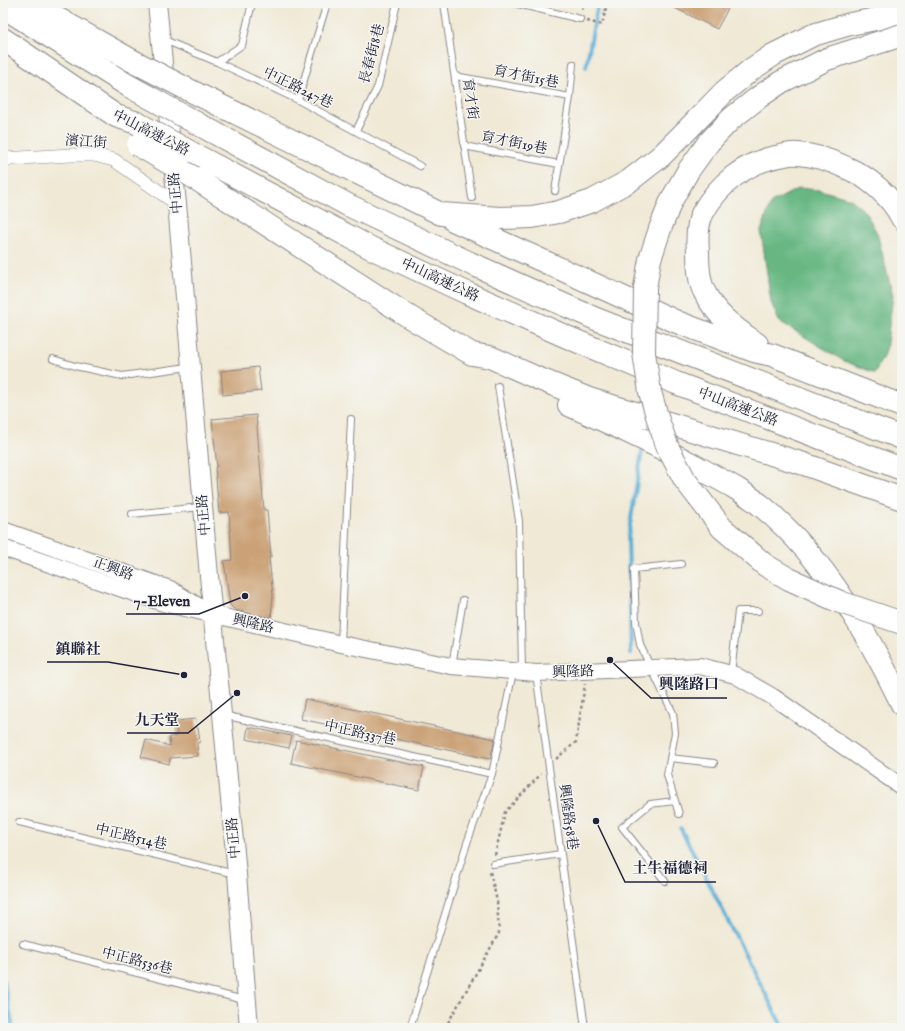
<svg xmlns="http://www.w3.org/2000/svg" width="905" height="1031" font-family="'IM FELL English','Noto Serif TC',serif">
<style>
.forest{fill:#67b783;stroke:#446c5f}
.lines{fill:none;stroke-linecap:round;stroke-linejoin:round}
.stream{stroke:#5bafd7;stroke-width:4}
.building{fill:#cba277}
.service-casing{stroke:#898688;stroke-width:8}
.minor-casing{stroke:#898688;stroke-width:14}
.tertiary-casing{stroke:#898688;stroke-width:18}
.secondary-casing{stroke:#898688;stroke-width:20}
.motorway-casing{stroke:#898688;stroke-width:24}
.path{stroke:#898688;stroke-width:2.5;stroke-dasharray:3 3;stroke-linecap:butt}
.service{stroke:#fff;stroke-width:6}
.minor{stroke:#fff;stroke-width:13}
.tertiary{stroke:#fff;stroke-width:16}
.secondary{stroke:#fff;stroke-width:18}
.motorway{stroke:#fff;stroke-width:22}
.motorway-bridge-casing{stroke:#898688;stroke-width:24;stroke-linecap:butt}
.motorway-bridge{stroke:#fff;stroke-width:22}
.labels{text-anchor:middle;dominant-baseline:central;stroke-width:3;stroke-linejoin:round;paint-order:stroke}
.street-label{font-size:14px;fill:#22223b;stroke:#f6f6f2}
.leader{fill:none;stroke:#22223b;stroke-width:1.5}
.callout-dot{fill:#22223b;stroke:#f6f6f2;stroke-width:1.5}
.callout-label{font-size:15px;text-anchor:middle;font-weight:bold;fill:#22223b;stroke:#f6f6f2;stroke-width:3;stroke-linejoin:round;paint-order:stroke}
</style>
<rect width="100%" height="100%" fill="#f6f6f2"/>
<filter id="ink" filterUnits="userSpaceOnUse"><feTurbulence type="fractalNoise" baseFrequency=".025" numOctaves="2"/><feDisplacementMap in="SourceGraphic" scale="8" xChannelSelector="R" yChannelSelector="G"/><feConvolveMatrix kernelMatrix="1 2 1 2 8 2 1 2 1" color-interpolation-filters="sRGB"/></filter>
<filter id="wash" filterUnits="userSpaceOnUse"><feTurbulence type="fractalNoise" baseFrequency=".012" numOctaves="4" result="noise"/><feDisplacementMap in="SourceGraphic" scale="16" xChannelSelector="R" yChannelSelector="G"/><feGaussianBlur stdDeviation="0.9" result="paint"/><feColorMatrix in="noise" values="0 0 0 0 0 0 0 0 0 0 0 0 0 0 0 0 0 1.4 0 .05"/><feComposite in="paint" operator="in"/></filter>
<g filter="url(#wash)">
<rect width="100%" height="100%" fill="#f0e9d5"/>
<path class="forest" d="M799,188l21,2 31,9 15,14 11,20 16,63 -7,54 -11,23 -31,-12 -65,-40 -8,-19 -10,-71 10,-28z"/>
<g class="lines">
<path class="stream" d="M586,67l12,-64
M631,653l-3,-116 14,-86
M681,829l102,199
M3,980l10,48"/>
</g>
<g id="blocks">
<path class="building" d="M665,3h66l-14,26z
M258,367l3,24 -38,4 -2,-24z
M256,415l8,95h3l4,47h-2l4,39 -2,22 -36,-8 -5,-5 -6,-44 8,-1 -3,-48 -10,1 -4,-46h2l-5,-48z
M305,699l190,40 -5,20 -189,-40z
M196,719l1,9h1l2,14 -3,1 1,13 -28,2 -1,6 -28,-7 5,-17 24,6 -1,-9 8,-1 -1,-15z
M248,727l44,9 -3,12 -43,-9z
M296,740l128,27 -5,23 -128,-27z"/>
</g>
</g>
<g filter="url(#ink)">
<use href="#blocks" fill-opacity="0" stroke="#898688" stroke-width="1"/>
<g class="lines">
<defs>
<path id="service" d="M444,3l28,195
M514,3l66,16
M162,39l55,23 81,38 122,66
M217,62l25,-17 10,-42
M455,76l115,21
M298,100l29,-97
M356,131l22,-45 19,-83
M464,146l95,18
M555,191l15,-94 3,-33
M53,359l22,7 47,10 66,-9
M498,386l21,135 3,150
M132,514l69,-7
M341,643l10,-224
M452,666l11,-66
M536,673l49,355
M731,674l7,-63h20
M223,715l269,59
M670,758l44,5
M679,814l-12,-39 8,-42 -2,-20 -33,-68 -4,-23 -2,-53 47,-5
M19,822l216,52
M493,864l68,-10
M665,881l-43,-54 28,-23 25,-3
M23,944l221,56
M410,1028l57,-185 25,-69 21,-102"/>
<path id="minor" d="M3,159l68,-4h23l20,5 63,44"/>
<path id="tertiary" d="M3,530l167,59 28,17
M3,548l160,55 178,41 110,22 85,7 164,-7 35,9 38,22 129,90"/>
<path id="secondary" d="M157,3l20,201 31,361 29,309 12,154"/>
<path id="motorway" d="M30,3l101,57
M3,7l126,79
M3,39l113,77 21,7
M185,88l256,126 59,4 32,-1 27,-5 33,-11 37,-20 32,-25 28,-28 36,-37 27,-22 21,-14 40,-20 20,-6 17,-5 52,-10
M187,118l161,87 122,58 126,56 306,119
M188,151l183,97 96,45 100,44 109,46 226,86
M193,177l218,141 61,36 18,3 47,21 52,21 215,65 98,35
M453,220l224,102 77,29 18,4 130,51
M757,344c-21,-15 -42,-29 -53,-53 -5,-10 -6,-28 -6,-39 -1,-12 -1,-27 4,-38 16,-30 44,-52 78,-58 5,-1 12,-3 18,-2 18,1 32,6 49,14 21,9 44,28 55,50
M569,405c43,19 86,39 128,62 22,12 47,24 67,41 61,51 104,126 138,196"/>
</defs>
<use href="#service" class="service-casing"/>
<use href="#minor" class="minor-casing"/>
<use href="#tertiary" class="tertiary-casing"/>
<use href="#secondary" class="secondary-casing"/>
<use href="#motorway" class="motorway-casing"/>
<path class="path" d="M582,10l2,-7
M587,21l15,4 5,-22
M556,759l20,-17 9,-58
M495,855l10,-43 36,-38
M445,1028l54,-95 -2,-32 -7,-29"/>
<use href="#service" class="service"/>
<use href="#minor" class="minor"/>
<use href="#tertiary" class="tertiary"/>
<use href="#secondary" class="secondary"/>
<use href="#motorway" class="motorway"/>
<defs>
<path id="motorway-bridge" d="M902,35l-75,24 -46,23 -22,15 -28,22 -22,23 -21,29 -17,30 -11,28 -10,30 -5,29 -1,65 6,39 9,31 9,25 17,32 37,48 43,37 24,14 51,23 62,21
M131,60l54,28
M129,86l58,32
M137,123l51,28
M138,145l55,32"/>
</defs>
<use href="#motorway-bridge" class="motorway-bridge-casing"/>
<use href="#motorway-bridge" class="motorway-bridge"/>
</g>
</g>
<g class="labels">
<g class="street-label">
<text transform="translate(372 54) rotate(-75)">長春街8巷</text>
<text transform="translate(526 77) rotate(11)">育才街15巷</text>
<text transform="translate(298 88) rotate(26)">中正路247巷</text>
<text transform="translate(470 99) rotate(82)">育才街</text>
<text transform="translate(151 133) rotate(27)">中山高速公路</text>
<text transform="translate(86 142) rotate(4)">濱江街</text>
<text transform="translate(514 143) rotate(11)">育才街19巷</text>
<text transform="translate(176 193) rotate(-95)">中正路</text>
<text transform="translate(440 280) rotate(25)">中山高速公路</text>
<text transform="translate(738 407) rotate(21)">中山高速公路</text>
<text transform="translate(204 515) rotate(-95)">中正路</text>
<text transform="translate(113 569) rotate(20)">正興路</text>
<text transform="translate(253 624) rotate(13)">興隆路</text>
<text transform="translate(573 672) rotate(-2)">興隆路</text>
<text transform="translate(360 733) rotate(12)">中正路337巷</text>
<text transform="translate(568 817) rotate(82)">興隆路58巷</text>
<text transform="translate(131 837) rotate(13)">中正路514巷</text>
<text transform="translate(234 838) rotate(-95)">中正路</text>
<text transform="translate(137 961) rotate(14)">中正路536巷</text>
</g>
</g>
<path class="leader" d="M245 596L199 614H126M184 675L108 662H47M610 660L651 698H727M237 693L188 733H127M596 821L625 882H716"/>
<g class="callout-dot">
<circle cx="245" cy="596" r="4"/>
<circle cx="184" cy="675" r="4"/>
<circle cx="610" cy="660" r="4"/>
<circle cx="237" cy="693" r="4"/>
<circle cx="596" cy="821" r="4"/>
</g>
<g class="callout-label">
<text x="162" y="606">7-Eleven</text>
<text x="78" y="654">鎮聯社</text>
<text x="689" y="689">興隆路口</text>
<text x="157" y="725">九天堂</text>
<text x="670" y="873">土牛福德祠</text>
</g>
<rect width="905" height="1031" fill="none" stroke="#f6f6f2" stroke-width="16"/>
</svg>
